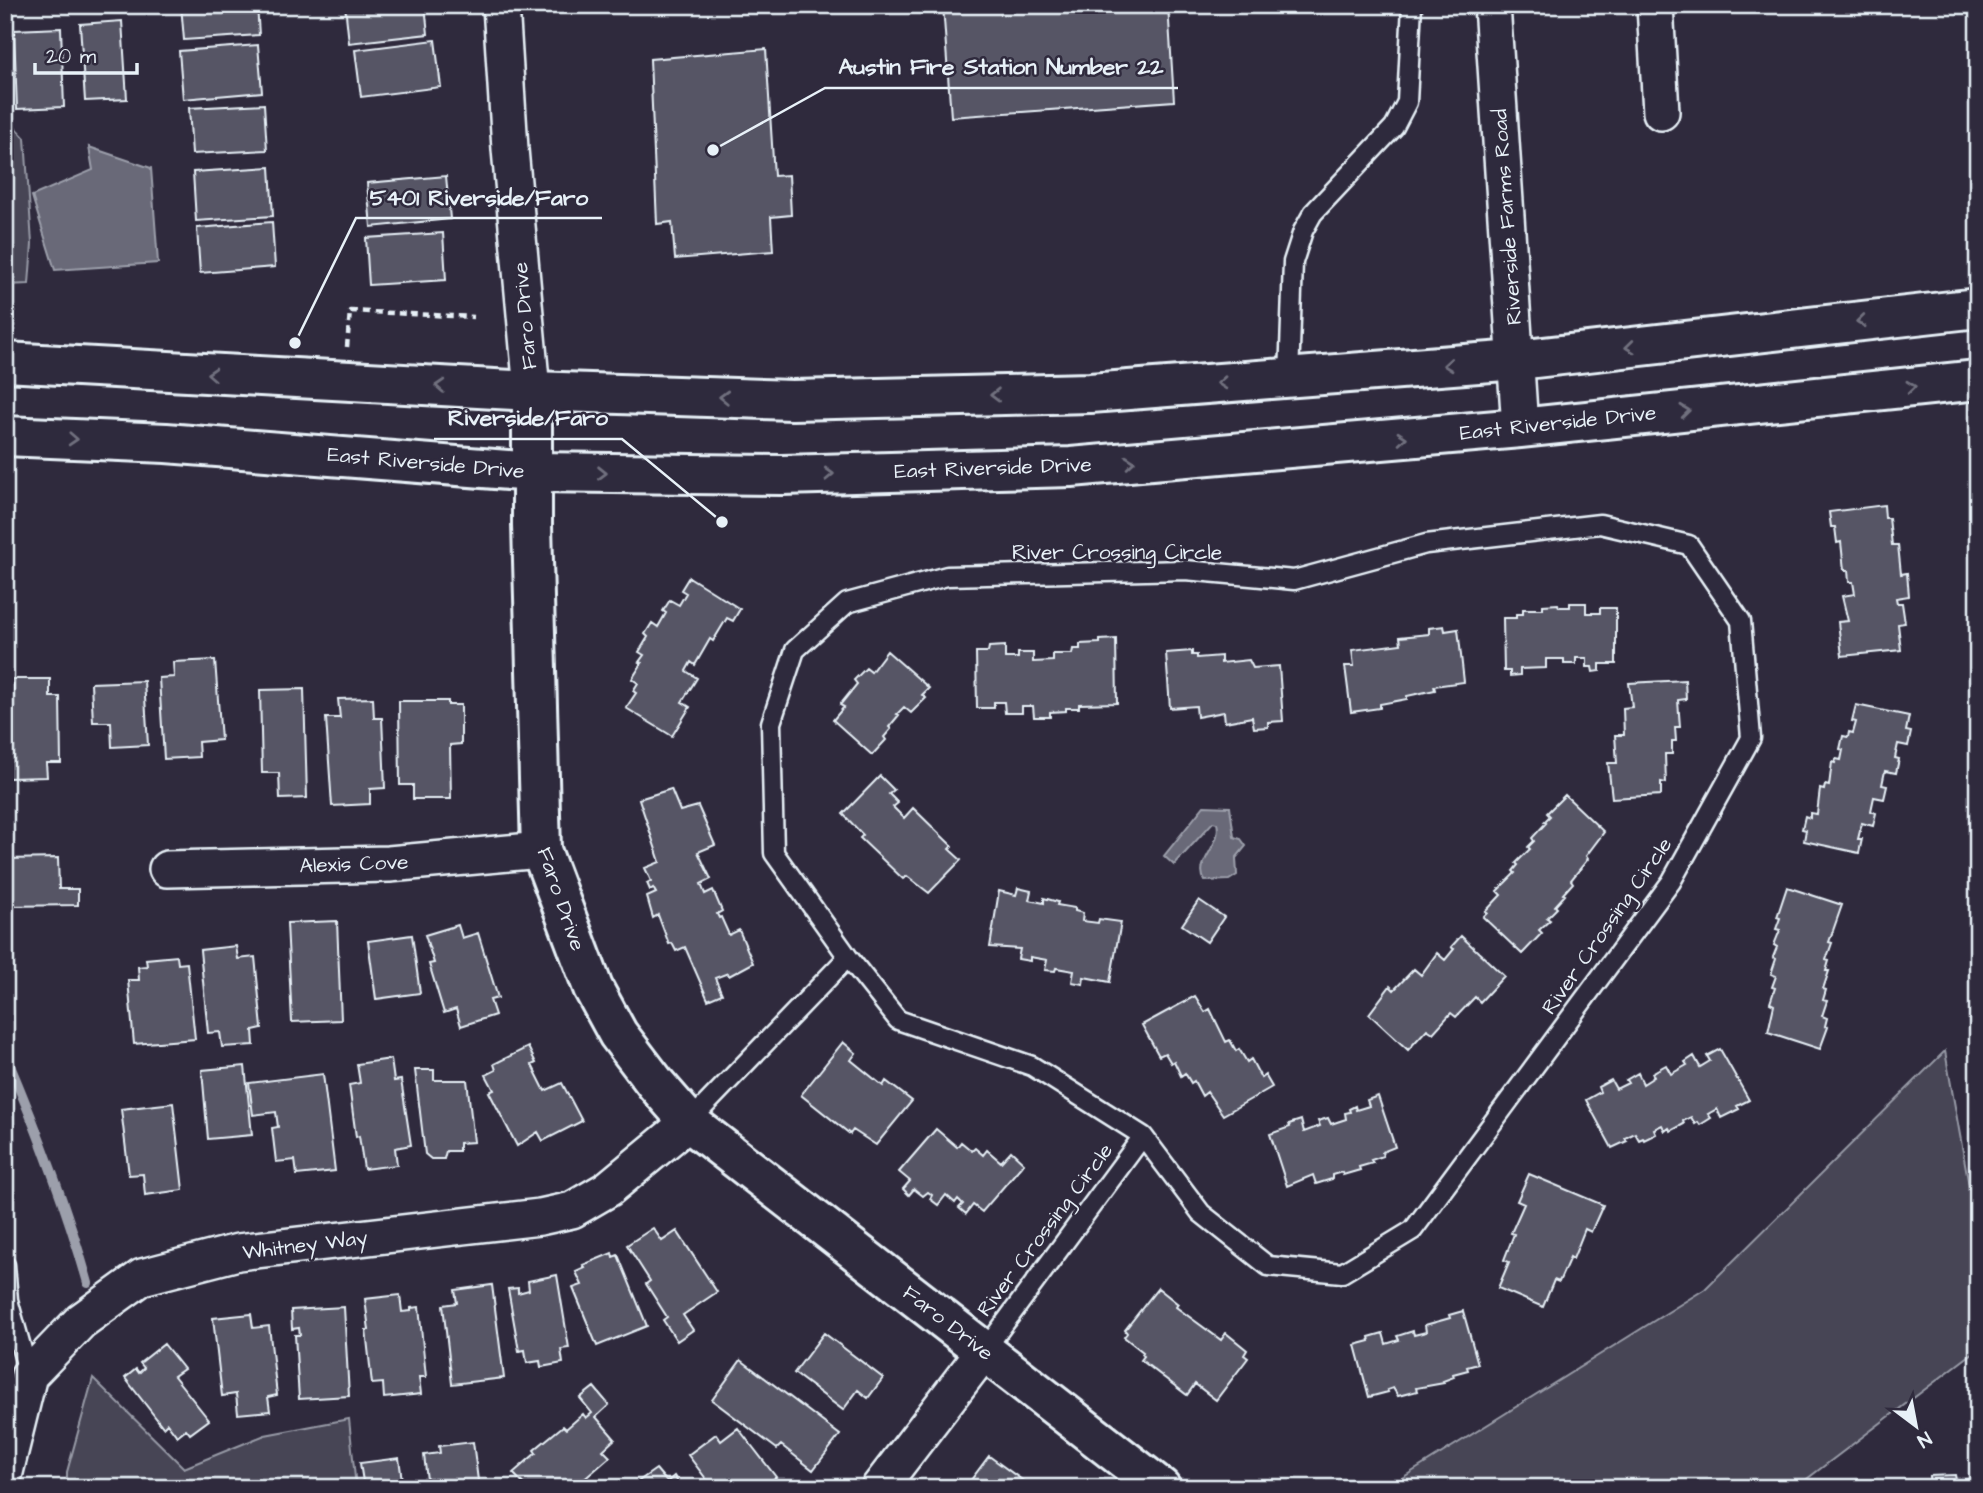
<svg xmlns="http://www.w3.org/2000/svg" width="1983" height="1493" font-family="'Architects Daughter',sans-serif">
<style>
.green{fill:#464455;stroke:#979aa6;stroke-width:2}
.water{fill:#696978;stroke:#9c9fab;stroke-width:2}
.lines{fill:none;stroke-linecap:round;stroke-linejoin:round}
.stream{stroke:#9c9fab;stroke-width:10}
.building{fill:#575565;stroke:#e8f1f8;stroke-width:2}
.lane-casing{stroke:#e8f1f8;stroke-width:23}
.street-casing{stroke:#e8f1f8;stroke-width:40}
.secondary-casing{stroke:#e8f1f8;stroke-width:44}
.primary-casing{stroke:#e8f1f8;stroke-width:44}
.path{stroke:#e8f1f8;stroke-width:4.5;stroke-dasharray:7 5;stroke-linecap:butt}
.lane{stroke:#2f2a3d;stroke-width:18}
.street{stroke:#2f2a3d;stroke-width:35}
.secondary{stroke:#2f2a3d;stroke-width:38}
.primary{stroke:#2f2a3d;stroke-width:38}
.oneway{stroke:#70707e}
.labels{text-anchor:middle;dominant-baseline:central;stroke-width:5;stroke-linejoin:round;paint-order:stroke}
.street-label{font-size:21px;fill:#e8f1f8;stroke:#2f2a3d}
.leader{fill:none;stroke:#e8f1f8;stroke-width:2.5}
.callout-dot{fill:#e8f1f8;stroke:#2f2a3d;stroke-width:2.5}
.callout-label{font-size:23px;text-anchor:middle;font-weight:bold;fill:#e8f1f8;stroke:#2f2a3d;stroke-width:5;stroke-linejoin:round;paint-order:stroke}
</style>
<rect width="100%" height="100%" fill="#2f2a3d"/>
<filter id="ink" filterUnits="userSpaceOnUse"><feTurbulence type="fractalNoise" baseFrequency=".0143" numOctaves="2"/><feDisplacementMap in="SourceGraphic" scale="14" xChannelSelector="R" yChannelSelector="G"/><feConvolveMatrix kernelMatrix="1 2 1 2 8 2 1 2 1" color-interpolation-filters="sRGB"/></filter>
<g filter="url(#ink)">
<path class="green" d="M5,117l20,21 7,106 -3,40 -24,1z
M1945,1051l33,185v113l-183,139h-409l319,-199z
M93,1378l91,90 81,-33 84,-16 7,69h-289v-16z"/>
<path class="water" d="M89,147l62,21 7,95 -103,7 -23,-74 61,-26z
M1204,806l26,1 4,30 7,2 5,7 -10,12 1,17 -8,5 -24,1c-12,-19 18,-36 12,-58l-4,-1 -39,43 -10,-9z"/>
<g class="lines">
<path class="stream" d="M5,1054c32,75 61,151 83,229"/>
</g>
<path class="building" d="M181,5h76l2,30 -75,5z
M345,5h80l3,29 -79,9z
M943,5h225l6,96 -223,16z
M122,21l5,78 -42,2 -5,-77z
M61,28l3,79 -47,2 -3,-79z
M435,40l6,47 -80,10 -6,-47z
M258,45l4,47 -79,7 -4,-48z
M766,49l8,127 15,-1 2,40 -20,2 2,34 -98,8 -3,-37 -15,2 -7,-165z
M264,104l3,46 -75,4 -3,-46z
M270,167l3,49 -77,5 -3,-49z
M446,176l4,43 -79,8 -4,-44z
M272,222l3,45 -75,6 -3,-45z
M443,233l3,47 -77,5 -3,-47z
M1884,505l1,13h4l3,27h6l3,29 6,-1 2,23 -13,2 1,5h5l3,20 -7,1 3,26 -59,6 -4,-34 10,-1 -6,-25 13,-2 -2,-12h-4l-1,-12h-4l-3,-28 -4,1 -2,-16h-4l-2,-15z
M689,577l51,32 -7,12 -6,-3 -14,23 -3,-2 -15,26 -4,-3 -5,9 11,7 -15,24 8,5 -18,29 -46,-28 10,-15 -3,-2 5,-8 -6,-4 10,-16 -3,-1 5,-7 -5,-3 9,-15 -3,-3 7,-11 6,4 8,-14 -3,-2 7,-11 9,5 7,-12 -5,-3z
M1570,603h16v10h14v-5h16v56h-16v7l-7,1 -1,-5h-5v-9h-11v6h-12v-5h-18v9l-26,1v6l-10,1v-5h-6l-1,-53h13v-4h7v-5h20v-4l15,-1 1,3h11z
M1444,626l1,5 13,-2 6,53 -30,4 1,4 -28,6v3l-27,5v4l-29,4 -6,-46h9l-2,-16 49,-6 -1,-7 29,-3v-6z
M1116,639l1,64 -38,1v4h-13v3l-16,1v5h-16l-1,-11h-11v7h-17l-1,-11h-10v6h-17l-1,-56h12l1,-5 16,-1v12h13v-5h15v9l20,-1v-7h19l1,-5h7v-5l20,-1v-3z
M887,651l42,37 -7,7 4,3 -15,15 -7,-6 -7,7 2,1 -10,12 2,2 -7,8 2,3 -14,15 -39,-35 11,-13 -4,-2 17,-21 -3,-4 12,-12 5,4z
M1192,651v4h5v3l24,-2v7l28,-3 4,8 26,-2 4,55 -15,1v5l-14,1 -2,-11 -27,5 -1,-10 -27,5 -1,-11 -26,2 -4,-55z
M215,660l6,80 -23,2 1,15 -35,2 -5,-81 15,-1 -1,-15z
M13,679h37v18h10l1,66h-15l1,14 -39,1 -3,-88h8z
M1685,680l1,19 -8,1 2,27h-5l1,14h-4v13h-7l1,29 -5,-1v13l-49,3 -4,-35h9l-2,-28h9l-1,-27 9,-1 -3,-24z
M144,681l4,64 -36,2 -1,-25h-18l-2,-39z
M304,689l3,109 -27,1 -1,-26h-17l-2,-83z
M373,698l1,20h8l3,70 -15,1v15l-38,2 -6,-88h14l-2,-19z
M399,701h49v4h13v39l-11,1 1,54h-38v-14h-13z
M1856,705l53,11 -3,15 5,1 -3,14 -10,-2 -3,14 4,1 -3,14 -11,-2 -3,14 5,1 -3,13 -10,-2 -3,14 5,2 -3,13 -11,-3 -4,16h4l-3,14 -55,-12 2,-11 -4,-1 3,-13 5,2v-5l7,1 3,-25 4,1 1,-5 4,1 3,-24 3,1 1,-4 5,1 2,-10 -3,-1 3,-13 5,1 1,-5 4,1 3,-11 -4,-1z
M880,776l14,14 -5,4 9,9 -5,4 11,11 9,-10 39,38 -3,3 12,11 -32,33 -22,-17 -4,3 -43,-41 3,-3 -20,-21z
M671,789l9,22 18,-5 17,39 -17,7 13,27 -10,5 4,10 8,-4 9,21 -5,3 2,4 2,-1 8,18 10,-5 14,33 -24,13 -1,-3 -13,5 7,16 -14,6 -23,-53 -9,4 -4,-8 -3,1 -11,-29 -5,3 -6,-21 9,-4 -3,-5 -3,2 -3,-7 4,-2 -6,-13 15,-6 -21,-63z
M1565,795l39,37 -18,24 2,3 -17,21 2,3 -10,11 2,1 -10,11 2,2 -10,10 3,2 -11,10 3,3 -20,21 -39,-37 4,-4 -2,-1 16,-17 -4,-4 18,-18 -2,-2 5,-6 -2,-2 14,-14 -2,-2 6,-6 -2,-3 14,-15 -2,-1 6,-6 -3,-3z
M58,858l1,31h19v16l-73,1v-47z
M1787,887l55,18 -13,37 3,1 -6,17 3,1 -3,10h3l-6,18 3,1 -3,10 4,1 -5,15 5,2 -2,8 3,1 -8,22 -52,-17 6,-27 -4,-2 5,-15 -3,-1 4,-11 -5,-2 5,-15 -3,-2 4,-10 -3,-2 6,-15 -4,-1 4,-11 -3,-1z
M1018,888l13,3 -2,9 15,3v-5l14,4 -1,3 18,3v3l8,2 -1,8 16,2 1,-4 22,3 -11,60 -26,-5 -1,7 -11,-2 2,-11 -18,-3 -1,3 -10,-1 2,-10 -17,-3v4l-12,-2 2,-10 -30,-2 9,-56 17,4z
M1199,900l25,17 -17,25 -25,-17z
M337,921l4,99 -49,2 -5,-99z
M458,925l4,13 16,-5 20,65 -8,2 5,15 -34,11 -5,-17 -12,4 -15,-49 5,-1 -9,-28z
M412,935l8,58 -44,6 -8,-58z
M1461,936l43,40 -24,26 -5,-5 -19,20 -5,-4 -18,20 -6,-4 -19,21 -39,-36 21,-28 4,4 20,-21 7,6 16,-22 8,7 9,-11 -3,-2z
M236,946l2,13 17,-2 7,71 -9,2 1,15 -32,2 -2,-15 -12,1 -8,-83z
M177,956l1,8 9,-1 8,76 -61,5 -6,-64h11l-1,-13 9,-1 -1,-7z
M1195,996l10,16 5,-3 16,33 4,-2 6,11 3,-2 8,13 4,-3 10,19 4,-3 7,12 -49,28 -16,-23 -5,4 -8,-15 -3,2 -6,-10 -4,3 -7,-15 -3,2 -6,-10 -6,3 -17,-31z
M843,1042l13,11 -5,7 32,26 3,-5 26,20 -36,44 -23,-15 -3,4 -49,-39z
M528,1047l8,16 -4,2 13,26 17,-8 20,38 -39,20 -5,-9 -21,14 -28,-54 5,-2 -8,-15 10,-5 -2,-6z
M1720,1049l29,51 -12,6 2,3 -18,9 -4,-9 -9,5 3,4 -11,7 -2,-3 -3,2 -4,-7 -8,4 1,3 -13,7 -2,-3 -4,3 -3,-6 -8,4 2,5 -12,6 -1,-2 -4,2 -4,-7 -10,5 2,3 -15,7 -26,-48 14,-8 -2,-5 13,-7 5,9 12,-6 -2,-3 12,-7 5,11 11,-7 -2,-4 14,-8 5,9 16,-9 -2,-3 9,-6 6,11 10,-6 -3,-5z
M391,1059l3,22 7,-1 10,65 -16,3 2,17 -33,4 -5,-33 -3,1 -7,-52 11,-2 -3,-19z
M245,1066l7,69 -44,4 -6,-69z
M415,1070h19v10h33l7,62 -15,1v8h-13l-2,8h-13l-6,-5z
M323,1074l12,97 -38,4 -2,-15 -19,2 -4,-34 6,-1 -2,-15 -23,3 -4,-32z
M1378,1096l17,51 -13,5 1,4 -12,4 2,3 -14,4 1,3 -17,5 -1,-3 -10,3v4l-16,5 -3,-9 -26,11 -17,-52 20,-7 -1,-3 12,-4 3,12 16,-6 -2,-5 10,-3 3,6 15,-5 -1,-6 5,-1 -1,-3 6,-3 1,4 13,-4 -2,-6z
M173,1103l10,87 -38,5 -2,-21 -14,1 -8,-66z
M936,1129l21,18 4,-5 11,9 3,-3 8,7 4,-5 14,12 10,-11 13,12 -42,49 -9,-7 -7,9 -7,-6 4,-4 -5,-5 -3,4 -9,-8 -8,10 -8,-6 2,-4 -4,-3 -5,4 -9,-7 -5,6 -6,-6 7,-8 -11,-9z
M1529,1174l74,31 -12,27 -6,-3 -12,30 -3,-2 -11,25 -5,-2 -11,27 -45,-19 11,-26 -5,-2 10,-26 -3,-1 13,-29 -7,-3z
M653,1228l9,13 15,-10 40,61 -34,23 10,15 -16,11 -14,-21 4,-3 -21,-33 4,-3 -23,-36z
M612,1253l1,4 5,-2 29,71 -50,20 -24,-58 9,-3 -6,-13 9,-4 -2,-3z
M557,1275l12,73 -8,1 2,14 -22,4 -1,-6 -13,2 -2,-13 -6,1 -11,-62 10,-1v5l11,-3 -1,-9z
M492,1285l12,93 -52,6 -9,-79 14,-2 -2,-13z
M1158,1288l20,16 -2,3 45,33 5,-7 21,17 -3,5 4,3 -32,42 -21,-16 -8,11 -46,-35 3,-4 -2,-2 1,-2 -19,-15 3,-4 -2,-3z
M400,1295l2,17 9,-1v-3l8,-1 7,70h-7l2,17 -37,4 -1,-15 -11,1 -6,-54h3l-4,-31z
M344,1307l5,89 -50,3 -4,-64h5l-1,-7 -7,1 -1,-19z
M1463,1311l15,53 -11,3 1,3 -15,4 1,3 -11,4 1,2 -28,5 1,3 -19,5 -5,-8 -6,2 1,2 -19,5 -14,-52 15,-4 -1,-4 14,-4 3,11 13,-4 -2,-4 16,-5 1,4 12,-3 -1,-7 25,-7 -1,-3z
M251,1314l2,14 16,-2 8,69 -9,2 2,14 -32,3 -2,-20 -14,2 -9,-78z
M824,1333l59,45 -15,20 -10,-8 -15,20 -49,-37z
M164,1344l20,25 -10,7 35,44 -19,14 -4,-5 -9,7 -10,-13 -4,4 -38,-49 11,-9 3,4 5,-5 -4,-5z
M741,1360l99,75 -27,35 -32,-25 -4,4 -65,-49z
M594,1387l15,18 -13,12 19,22 -12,11 7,7 -36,31h-47l-14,-15 23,-20 -2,-3 29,-24 3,3 17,-15 3,4 6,-5 -12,-15z
M738,1428l38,49 -14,11h-49l-25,-33 28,-21 5,7z
M473,1442l6,46h-51l-4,-33 16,-2 -1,-7z
M989,1456l44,32h-68z
M399,1458l4,30h-39l-4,-25z
M656,1469l11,13 7,-6 8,12h-43l-3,-5z
M1955,1475l1,5 22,-1v9h-48l-1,-12z"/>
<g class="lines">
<defs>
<path id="lane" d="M1289,378l4,-116 10,-31 10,-18 81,-86 13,-25 5,-97
M1600,524l89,21 52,76 10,117 -80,144 -258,348 -71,43 -74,-7 -67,-53 -58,-77 -111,-70 -134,-46 -50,-63 -74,-104 -3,-130 24,-73 52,-47 100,-27 238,-6 109,10 132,-36z
M689,1122l159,-165
M5,1265l3,35 21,75
M984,1351l159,-215"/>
<path id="street" d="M501,5l9,144 22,242
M1492,5l28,423
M1655,5l6,107
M167,869l222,-5 152,-14
M5,1472l24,-97 52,-54 61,-44 96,-25 302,-35 32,-7 36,-21 81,-67
M879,1488l105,-137"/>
<path id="secondary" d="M532,391v134l9,325 52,138 25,46 38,50 33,38 472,366"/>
<path id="primary" d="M5,362l527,29 260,9 298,-7 427,-33 461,-52
M5,436l161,7 367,29 249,3 289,-8 449,-39 458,-48"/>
</defs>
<use href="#lane" class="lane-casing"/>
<use href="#street" class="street-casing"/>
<use href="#secondary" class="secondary-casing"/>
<use href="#primary" class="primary-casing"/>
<path class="path" d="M347,347l3,-36 124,6"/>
<use href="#lane" class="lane"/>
<use href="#street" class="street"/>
<use href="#secondary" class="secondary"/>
<use href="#primary" class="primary"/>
</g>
<defs><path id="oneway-chevron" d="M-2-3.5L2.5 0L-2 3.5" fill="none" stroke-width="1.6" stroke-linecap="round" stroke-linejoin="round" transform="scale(1.75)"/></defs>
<g class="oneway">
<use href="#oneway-chevron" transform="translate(1861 321) rotate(174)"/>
<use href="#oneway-chevron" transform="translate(1630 347) rotate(174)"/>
<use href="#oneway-chevron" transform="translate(1448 365) rotate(175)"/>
<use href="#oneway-chevron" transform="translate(212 374) rotate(-177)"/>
<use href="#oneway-chevron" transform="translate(1222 383) rotate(176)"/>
<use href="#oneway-chevron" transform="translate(440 386) rotate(-177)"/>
<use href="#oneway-chevron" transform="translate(1911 387) rotate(-6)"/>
<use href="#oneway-chevron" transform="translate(995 395) rotate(179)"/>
<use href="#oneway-chevron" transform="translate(724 397) rotate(-178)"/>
<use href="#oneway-chevron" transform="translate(1685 411) rotate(-6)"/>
<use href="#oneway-chevron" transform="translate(1402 438) rotate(-5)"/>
<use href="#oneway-chevron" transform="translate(73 439) rotate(3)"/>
<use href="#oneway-chevron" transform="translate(1130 462) rotate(-5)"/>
<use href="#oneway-chevron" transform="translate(602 473) rotate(1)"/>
<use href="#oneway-chevron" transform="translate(829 474) rotate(-2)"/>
</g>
</g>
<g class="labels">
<g class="street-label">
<text transform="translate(1507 217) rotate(-94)">Riverside Farms Road</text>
<text transform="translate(525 316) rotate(-95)">Faro Drive</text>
<text transform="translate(1558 423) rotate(-6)">East Riverside Drive</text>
<text transform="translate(426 463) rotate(5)">East Riverside Drive</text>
<text transform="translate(993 468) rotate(-2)">East Riverside Drive</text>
<text x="1117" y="552">River Crossing Circle</text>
<text transform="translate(354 864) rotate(-2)">Alexis Cove</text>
<text transform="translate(561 899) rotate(71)">Faro Drive</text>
<text transform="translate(1607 926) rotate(-55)">River Crossing Circle</text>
<text transform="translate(1045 1230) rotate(-53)">River Crossing Circle</text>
<text transform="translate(305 1245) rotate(-7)">Whitney Way</text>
<text transform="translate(948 1323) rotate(38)">Faro Drive</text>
</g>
</g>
<path class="leader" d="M713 150L825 88H1178M295 343L356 218H602M722 522L622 439H434"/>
<g class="callout-dot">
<circle cx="713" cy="150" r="7"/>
<circle cx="295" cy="343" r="7"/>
<circle cx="722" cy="522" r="7"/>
</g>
<g class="callout-label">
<text x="1001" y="74">Austin Fire Station Number 22</text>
<text x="479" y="205">5401 Riverside/Faro</text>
<text x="528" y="425">Riverside/Faro</text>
</g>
<rect width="1983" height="1493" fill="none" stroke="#2f2a3d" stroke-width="28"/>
<rect x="14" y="14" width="1955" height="1465" fill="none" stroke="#e8f1f8" stroke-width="2.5" filter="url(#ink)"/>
<g transform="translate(1916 1426) rotate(148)" stroke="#2f2a3d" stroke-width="5" paint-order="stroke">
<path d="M0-5L12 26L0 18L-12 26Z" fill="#e8f1f8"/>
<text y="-10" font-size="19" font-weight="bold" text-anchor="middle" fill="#e8f1f8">N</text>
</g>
<path d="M35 63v10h102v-10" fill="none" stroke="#e8f1f8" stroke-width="3.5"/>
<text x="46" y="63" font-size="21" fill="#e8f1f8" stroke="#2f2a3d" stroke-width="5" paint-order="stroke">20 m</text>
</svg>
